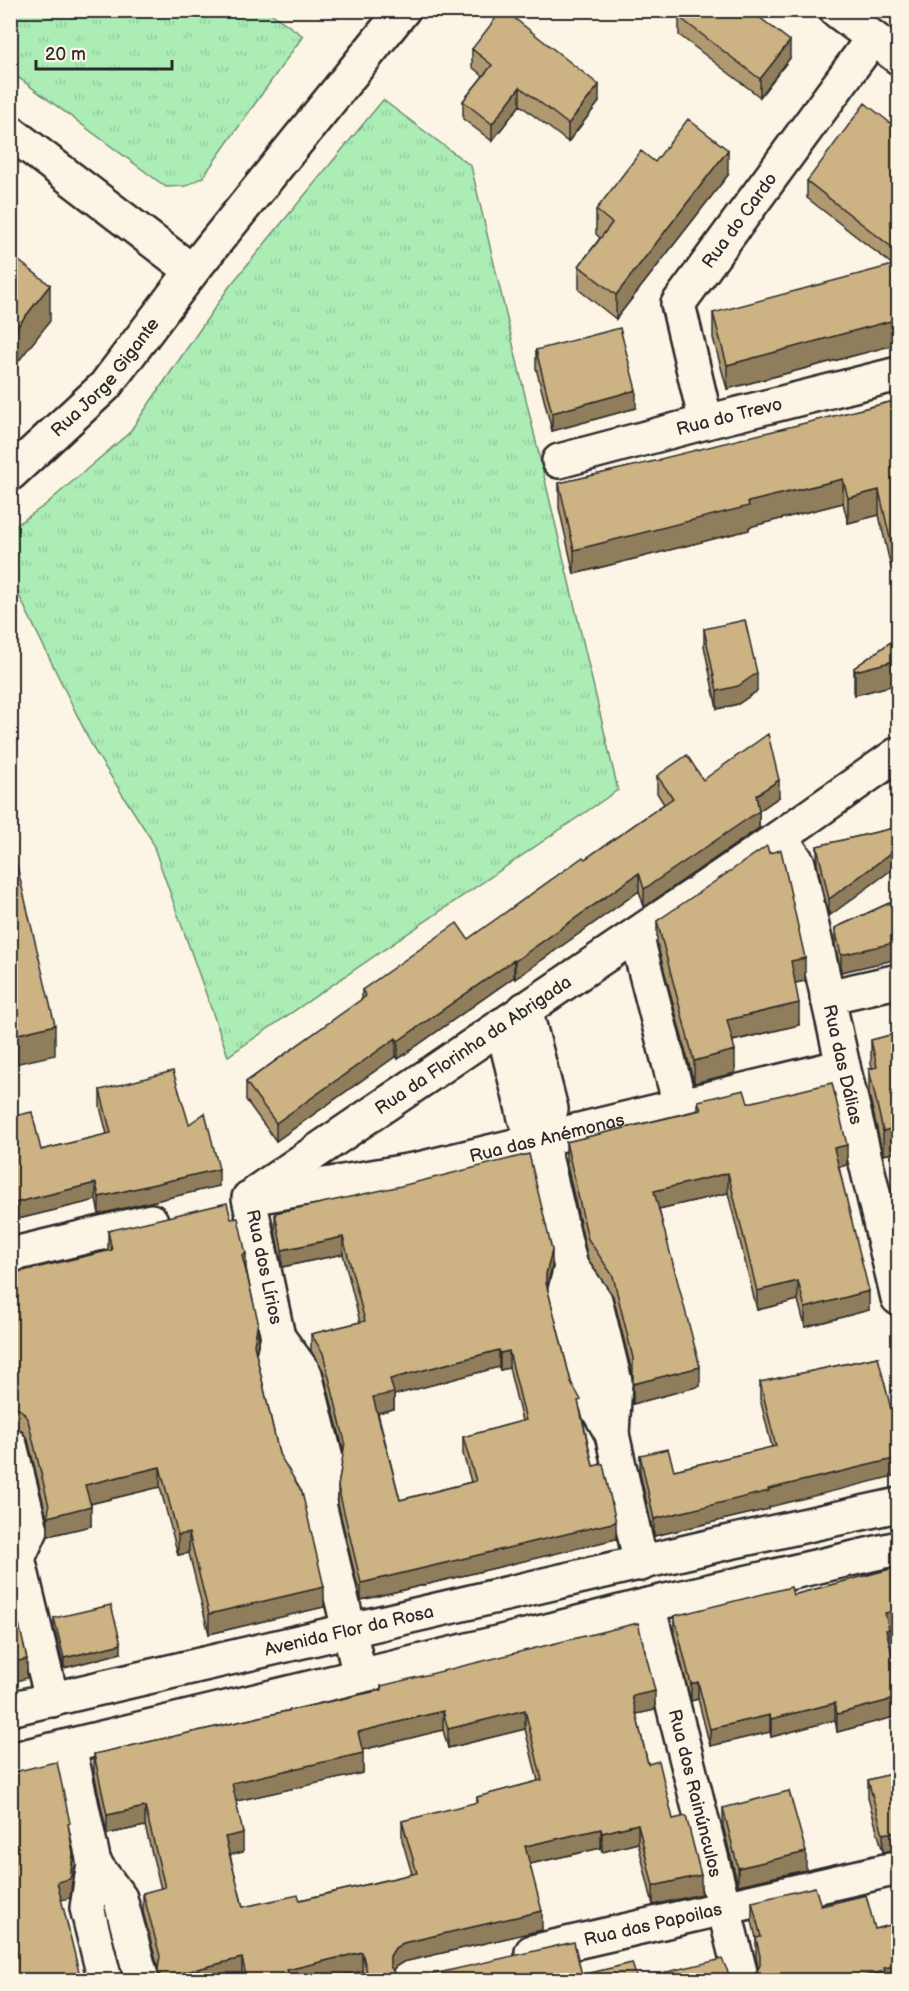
<svg xmlns="http://www.w3.org/2000/svg" width="909" height="1991" font-family="'Balsamiq Sans',sans-serif">
<style>
.grass{fill:url(#grass-tufts);stroke:#6c8c70;stroke-width:1.5}
.lines{fill:none;stroke-linecap:round;stroke-linejoin:round}
.minor-casing{stroke:#2b2b2b;stroke-width:38}
.minor{stroke:#fcf5e5;stroke-width:33}
.wall{fill:#b09971;stroke:#2b2b2b;stroke-width:1.5;fill-rule:evenodd}
.shaded-wall{fill:#907d5c;stroke:#2b2b2b;stroke-width:1.5}
.building{fill:#cdb283;stroke:#2b2b2b;stroke-width:1.5;fill-rule:evenodd}
.labels{text-anchor:middle;dominant-baseline:central;stroke-width:5;stroke-linejoin:round;paint-order:stroke}
.street-label{font-size:18px;fill:#2b2b2b;stroke:#fcf5e5}
</style>
<defs>
<pattern id="grass-tufts" width="24" height="20" patternUnits="userSpaceOnUse" patternTransform="scale(1.5)"><rect width="24" height="20" fill="#acedb6"/><path d="M3 7l-1-3M5 7V3M7 7l1-3M15 17l-1-3M17 17v-4M19 17l1-3" fill="none" stroke="#94cb9d"/></pattern>
</defs>
<rect width="100%" height="100%" fill="#fcf5e5"/>
<filter id="ink" filterUnits="userSpaceOnUse"><feTurbulence type="fractalNoise" baseFrequency=".0167" numOctaves="2"/><feDisplacementMap in="SourceGraphic" scale="12" xChannelSelector="R" yChannelSelector="G"/><feConvolveMatrix kernelMatrix="1 2 1 2 8 2 1 2 1" color-interpolation-filters="sRGB"/></filter>
<g filter="url(#ink)">
<path class="grass" d="M11,10l257,1 35,25 -100,141 -17,9 -20,1 -155,-115z
M383,100l88,66 147,624 -390,266 -77,-217 -57,-89 -83,-171v-50l34,-24 84,-72 100,-146z"/>
<g class="lines">
<defs>
<g id="minor">
<path d="M836,10l62,47"/>
<path d="M10,132l182,139"/>
<path id="s1" d="M706,422l-28,-118 195,-266"/>
<path id="s2" d="M559,461l147,-39 192,-48"/>
<path id="s3" d="M10,474l95,-88 87,-115 211,-261"/>
<path id="s4" d="M780,837l18,26 45,203 55,232"/>
<path d="M636,935l44,170"/>
<path d="M827,997l71,-16"/>
<path d="M525,1009l26,100 -10,30"/>
<path d="M502,1025l23,93 16,21 30,128 -7,28 25,99 23,40 29,130"/>
<path id="s5" d="M258,1191l522,-354 118,-83"/>
<path d="M10,1255l141,-34"/>
<path d="M571,1267l24,33 20,82 -3,52"/>
<path d="M278,1337l27,37 22,89 -8,41"/>
<path d="M10,1445l21,85 -13,28"/>
<path d="M10,1549l8,9 34,142"/>
<path id="s6" d="M648,1605l94,375"/>
<path id="s7" d="M360,1676l-41,-172 -22,-34 -25,-109 6,-24 -29,-139 170,-29 424,-103"/>
<path id="s8" d="M10,1709l711,-165 177,-39"/>
<path d="M69,1746l25,117 -7,45 18,72"/>
<path d="M10,1760l537,-129 101,-26 250,-57"/>
<path d="M94,1863l26,35 22,82"/>
<path id="s9" d="M532,1952l366,-84"/>
</g>
</defs>
<use href="#minor" class="minor-casing"/>
<use href="#minor" class="minor"/>
</g>
<path class="wall" d="M679,17l111,41 -30,39 -81,-62z
M472,49l127,53 -31,40 -48,-37 -28,36 -29,-22v-18l20,-25 -11,-9z
M898,129v140l-91,-71v-17z
M728,175l-112,144 -37,-29v-24l21,-28 -4,-4v-24z
M898,287v57l-171,45 -14,-51v-25z
M536,350l100,58 -84,23 -16,-63z
M898,400l-1,194 -18,-79 -31,8 -5,-20 -94,24v3l-175,44 -15,-66v-25l101,-23z
M704,629l53,62 -19,13 -21,5 -13,-63z
M898,637v47l-43,11 -1,-3v-24z
M657,776l46,4 76,17 -20,14v17l-115,79 -5,-16 -124,88 -1,-2 -116,82 -2,-3 -120,85 -30,-41v-18l116,-82v-10l106,-51 117,-80 79,-55 -7,-11z
M898,827l-69,89 -12,-52v-18z
M769,853l36,128 -10,2 4,42 -66,16 2,32 -41,10 -37,-140v-22z
M898,899v60l-57,13 -6,-27v-17z
M898,1033v119l-15,3 -14,-61v-25l3,-1 -1,-4v-24z
M100,1090l89,34 30,62 -120,28 -3,-14 -86,21v-104l31,33 66,-16 -7,-27z
M698,1101l50,2 99,62 -8,2 30,143 -64,17 -7,-27 -41,10 -29,-117 -69,16 41,177 -67,18v-28l-20,-80 -25,-37 -22,-98v-19l132,-32z
M275,1213l277,54 -5,20 24,95 10,30 12,54 23,73 -255,61 -23,-96v-17l6,-35 -21,-82 -12,-19v-17l49,-12 -17,-68 -61,13 -7,-37zM499,1367l1,3 9,-2 13,53 -59,16v17l8,28 -71,18 -22,-87 16,-4v-14z
M231,1219l15,50 12,72 -2,13 23,100 45,153 -115,27 -20,-81 -11,2 -18,-68 -70,17 1,22 -43,10v-14l-20,-82 -5,-8 -7,-5h-6v-153l98,-23v-20z
M878,1357l-109,150v2l-115,27 -14,-63v-18l34,15 98,-23 -12,-48v-17z
M898,1567v60l-9,3v11l9,36v39l-61,16 -2,-12 -64,17 -1,-5 -60,14 -12,-47 -7,2 -17,-67v-18l119,-21z
M54,1618l67,35 -57,15 -10,-40z
M381,1686l274,24 -19,4 12,50 25,55 28,75 -48,11 -15,-62 -36,9 -1,-4 -71,16 12,66 -139,32 -8,5 -2,3 2,4 8,5 179,-4 55,4 92,-5 8,5h9l9,-4 3,-7 -2,-11v-19l-4,-17v-19l69,4 54,23 23,51h-534l-2,-9 -39,9h-80l-1,-3 -13,3h-71v-12l-15,-56v-19l18,-4 -16,-63 -38,8 -13,-61v-19l287,-64zM525,1729l13,52 -61,16v6l-75,18v19l10,34 -112,26 -57,7 -13,-52 13,-3 -7,-51 127,-28 -1,-23 81,-20 5,18z
M898,1772l-15,80 -15,-54v-18z
M723,1808l83,62 -68,15 -15,-59z"/>
<path class="shaded-wall" d="M790,41v17l-30,39v-18z
M599,85v17l-31,40v-18z
M520,87v18l-28,36v-17z
M728,150v25l-112,144v-24z
M50,285v36l-40,51v-36z
M898,319v25l-171,45v-24z
M636,390v18l-84,23v-18z
M843,479v24l-94,24v3l-175,44v-24l174,-48z
M879,490v25l-31,8v-25z
M897,569h1v24l-1,1z
M898,660v24l-43,11v-24z
M757,673v18l-19,13 -21,5v-18z
M779,780v17l-20,14v17l-115,79v-18l112,-94z
M898,848v17l-69,51v-17z
M639,873v18l-124,88v-18z
M898,925v34l-57,13v-17z
M805,958v23l-14,3v-23z
M514,960v17l-116,82v-18z
M799,1003v22l-72,17v-22z
M55,1025v30l-45,10v-29z
M396,1038v18l-120,85v-18z
M735,1050v23l-41,10v-22z
M898,1127v25l-15,3v-24z
M847,1145v20l-13,3v-20z
M219,1169v17l-120,28v-17z
M728,1173v20l-74,17v-19z
M96,1183v17l-86,21v-17z
M343,1237v17l-61,13v-17z
M552,1250v17l-6,23v-16z
M246,1254v20l-4,-19z
M798,1281v19l-41,10v-19z
M869,1291v19l-64,17v-19z
M258,1321v20l-4,24v-20z
M499,1350v17l-105,28v14l-21,5v-17l17,-18z
M509,1351v17l-9,2v-17z
M700,1367v19l-67,18v-20z
M898,1458v17l-129,32v2l-115,27v-17l114,-30z
M160,1467v20l-75,18v-20z
M91,1506v20l-43,10v-19z
M11,1508v20l-1,2v-20z
M616,1522v17l-255,61v-17z
M189,1533v20l-11,2v-20z
M324,1587v20l-115,27v-20z
M898,1610v17l-9,3v16l-3,1 -1,-34z
M121,1644v9l-57,15v-10z
M27,1659v19l-17,5v-20z
M698,1682v17l-7,2v-17z
M655,1691v19l-23,5v-19z
M898,1698v18l-61,16v-18z
M835,1703v17l-64,17v-18z
M525,1710v19l-77,19v-19z
M443,1711v19l-85,21v-19z
M770,1715v17l-60,14v-17z
M363,1753v20l-131,29v-19z
M145,1807v19l-38,8v-19z
M638,1824v19l-36,9v-19z
M601,1829v19l-76,17v-19z
M898,1831v18l-15,3v-18z
M243,1833v19l-18,4v-19z
M806,1852v18l-68,15v-17z
M73,1854v19l-3,25 -13,3v-19z
M701,1875v19l-48,11v-19z
M542,1911v19l-139,32 -8,5 -5,8v-19l5,-8 8,-5z
M362,1952v19l-39,9h-36v-10z
M242,1958v19l-13,3h-68v-2z
M898,1965v15h-52l38,-12z"/>
<path class="building" d="M502,10h2l95,75 -31,39 -48,-37 -28,37 -29,-23 29,-36 -20,-16z
M685,10h65l40,31 -30,38 -81,-62z
M865,103l33,26v123l-91,-71z
M688,119l40,31 -112,145 -37,-29 33,-43 -16,-13 45,-59 14,11z
M10,254l40,31 -40,51z
M893,265l5,22v32l-171,46 -14,-52z
M620,328l16,62 -84,23 -16,-63z
M898,400v169h-1l-18,-79 -31,8 -5,-19 -95,23 1,4 -175,44 -15,-67 101,-23v-1z
M745,620l12,53 -19,13 -21,5 -13,-62z
M898,637v23l-43,11 -1,-3z
M768,734l11,46 -23,15 3,16 -115,78 -5,-16 -124,88 -1,-1 -116,81 -2,-3 -120,85 -30,-41 120,-86 -4,-6 95,-67 11,16 115,-82 2,2 88,-61 -16,-22 30,-21 16,25z
M898,827v21l-69,51 -12,-53z
M10,837l45,188 -45,11z
M767,846l2,7 12,-3 24,108 -14,3 8,42 -72,17 8,30 -41,11 -37,-140z
M898,899v43l-57,13 -6,-27z
M898,1033v94l-15,4 -14,-62 8,-2 -6,-27z
M173,1071l16,53 16,-11 14,56 -120,28 -3,-14 -86,21v-87l22,-5 9,38 70,-17 -11,-43z
M832,1083l15,62 -13,3 35,143 -64,17 -7,-27 -41,10 -29,-118 -74,18 46,176 -67,17v-26l-20,-82 -25,-37 -22,-97 135,-32 -3,-9 46,-11 4,13z
M529,1154l23,96 -6,24v9l25,99 10,18 -3,1 15,65 10,-2 13,58 -255,61 -23,-96 7,-45 -22,-89 -12,-19 54,-13 -22,-84 -61,13 -7,-37 126,-27zM499,1350l1,3 9,-2 17,69 -63,17 13,44 -76,19 -27,-103 21,-4 -4,-14z
M227,1203l4,16 7,-1 8,36 -4,1 16,66 -4,24 25,109 23,38 22,95 -115,27 -20,-81 -11,2 -18,-68 -75,18 6,21 -43,11 1,-11 -21,-86 -5,-8 -7,-5h-6v-9h5l-5,-15v-109l102,-24 -4,-19z
M878,1357l20,80v21l-130,31 1,2 -115,28 -14,-64 28,-6 6,21 102,-24 -16,-64z
M898,1567v43l-13,3 4,16 -3,1 12,47v21l-61,16 -2,-11 -64,16 -1,-4 -60,14 -12,-47 -7,2 -17,-68 117,-29 2,8z
M111,1605l10,39 -57,14 -10,-40z
M16,1611l11,48 -17,4v-51z
M638,1623l17,68 -23,5 16,68 11,-3 14,58 13,-3 15,59 -48,11 -15,-62 -36,9 -1,-4 -76,17 17,65 -139,32 -8,5 -5,8v10l5,8 8,5h9l162,-37 8,33 50,-12 5,16 85,-20 7,15 8,5h9l9,-4 5,-10v-9l-4,-18 5,-1 -9,-35 63,-15 6,19 45,-11 9,34 23,-6v42l-14,3 1,3 -39,9h-477l-7,-28 -75,18 3,10h-43l-5,-22 -81,20 -3,-9 2,-13 -17,-63 22,-6 -20,-80 -38,8 -13,-61 288,-64 -1,-4zM525,1710l17,70 -65,17 1,5 -76,19 15,52 -117,27 -2,-5 -55,12 -18,-70 18,-4 -11,-50 131,-30 -5,-21 85,-21 5,18z
M57,1762l13,61 -2,1 5,30 -3,25 -13,3 24,98h-71v-207l41,-10z
M898,1772v59l-15,3 -15,-54z
M789,1791l17,61 -68,16 -15,-60z"/>
</g>
<g class="labels">
<g class="street-label">
<text stroke="none"><textPath href="#s1" startOffset="225">Rua do Cardo</textPath></text>
<text stroke="none"><textPath href="#s3" startOffset="136">Rua Jorge Gigante</textPath></text>
<text stroke="none"><textPath href="#s2" startOffset="176">Rua do Trevo</textPath></text>
<text stroke="none"><textPath href="#s5" startOffset="260">Rua da Florinha da Abrigada</textPath></text>
<text stroke="none"><textPath href="#s4" startOffset="238">Rua das Dálias</textPath></text>
<text stroke="none"><textPath href="#s7" startOffset="800">Rua das Anémonas</textPath></text>
<text transform="translate(264 1267) rotate(78)">Rua dos Lírios</text>
<text stroke="none"><textPath href="#s8" startOffset="348">Avenida Flor da Rosa</textPath></text>
<text stroke="none"><textPath href="#s6" startOffset="194">Rua dos Rainúnculos</textPath></text>
<text stroke="none"><textPath href="#s9" startOffset="124">Rua das Papoilas</textPath></text>
</g>
</g>
<rect width="909" height="1991" fill="none" stroke="#fcf5e5" stroke-width="36"/>
<rect x="18" y="18" width="873" height="1955" fill="none" stroke="#2b2b2b" stroke-width="2" filter="url(#ink)"/>
<path d="M36 60v9h136v-9" fill="none" stroke="#2b2b2b" stroke-width="3"/>
<text x="45" y="60" font-size="18" fill="#2b2b2b" stroke="#fcf5e5" stroke-width="4.5" paint-order="stroke">20 m</text>
</svg>
